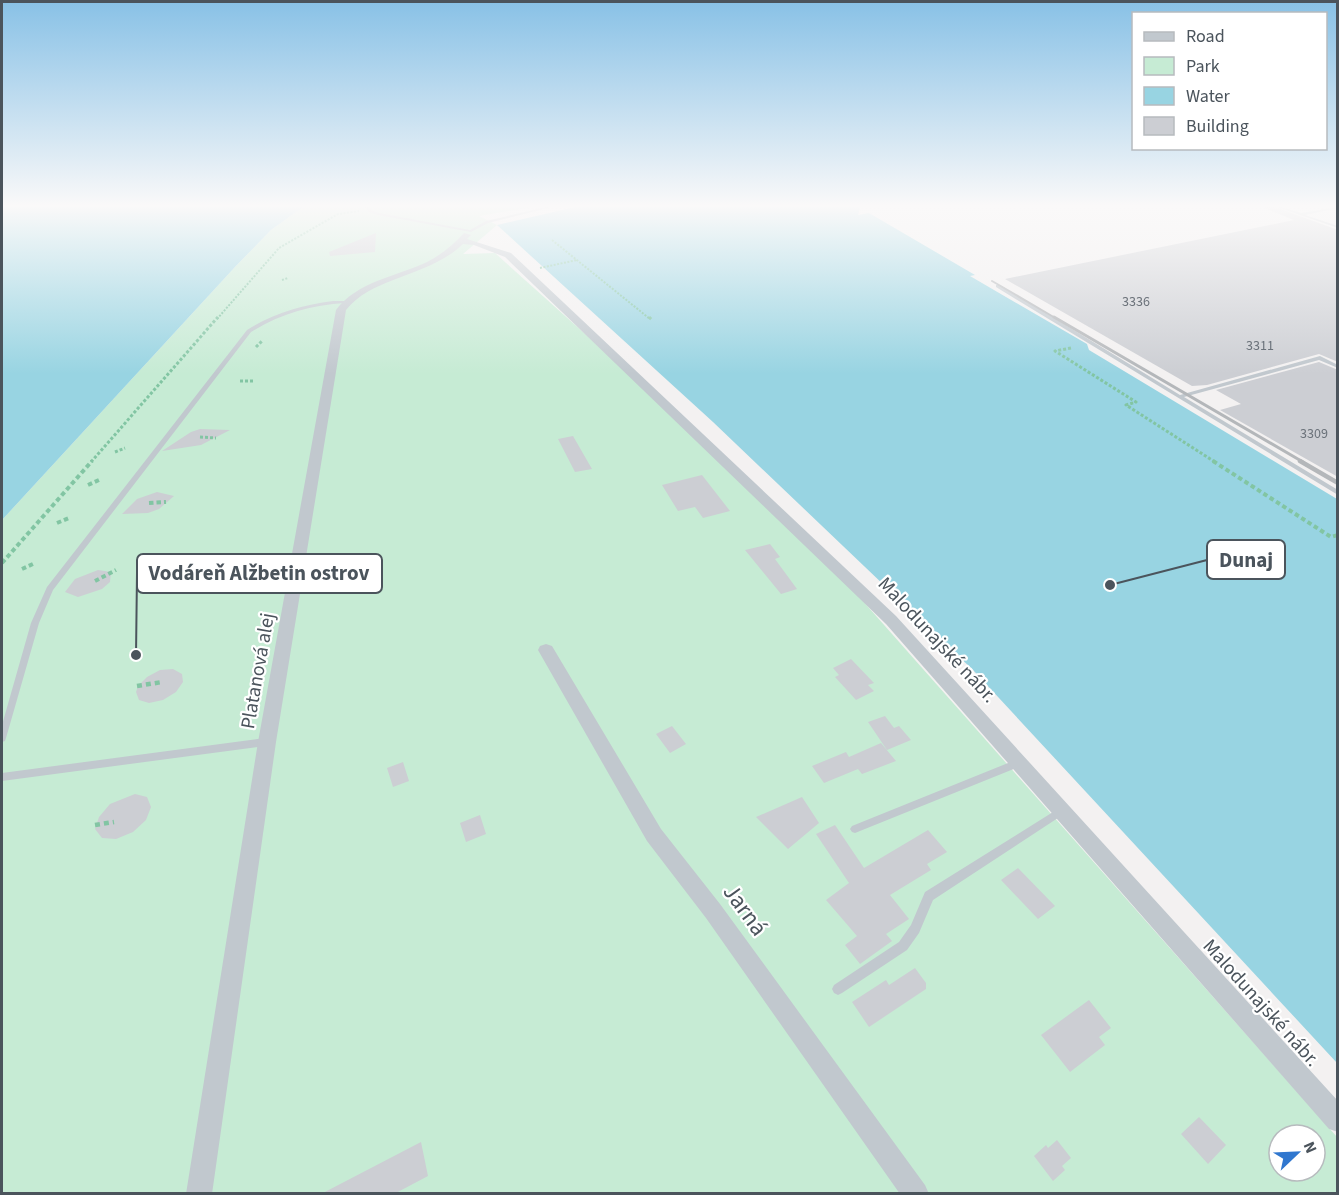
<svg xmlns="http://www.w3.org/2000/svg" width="1339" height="1195" font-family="'Source Sans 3',sans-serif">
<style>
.green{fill:#c6ebd4;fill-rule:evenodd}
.water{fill:#98d4e2}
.building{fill:#ccced3}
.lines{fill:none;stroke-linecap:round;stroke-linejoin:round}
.path-far3{stroke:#82c5a3;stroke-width:2;stroke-dasharray:2 1.5;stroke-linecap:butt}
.path-far2{stroke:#82c5a3;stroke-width:3;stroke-dasharray:3 2;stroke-linecap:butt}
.path-far1{stroke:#82c5a3;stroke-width:4;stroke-dasharray:4.5 3;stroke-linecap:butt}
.path{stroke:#82c5a3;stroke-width:4.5;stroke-dasharray:5 4;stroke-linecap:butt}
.lane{fill:#c1c8ce;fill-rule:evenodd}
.street{fill:#c1c8ce;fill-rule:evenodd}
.rail-far2{stroke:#b4b7ba;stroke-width:2}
.rail-far1{stroke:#b4b7ba;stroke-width:3}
.rail{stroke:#b4b7ba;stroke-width:4.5}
.labels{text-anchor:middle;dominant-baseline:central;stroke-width:4.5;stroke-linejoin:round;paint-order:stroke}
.far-number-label{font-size:14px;fill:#6b727a}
.street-label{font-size:20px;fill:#4b545c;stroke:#fff}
.near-street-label{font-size:24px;fill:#4b545c;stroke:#fff}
.leader{fill:none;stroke:#4b545c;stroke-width:2}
.callout-dot{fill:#4b545c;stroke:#fff;stroke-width:2}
.callout{fill:#fff;stroke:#4b545c;stroke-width:2}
.callout-label{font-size:21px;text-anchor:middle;font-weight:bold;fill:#4b545c}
</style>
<rect width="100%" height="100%" fill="#f3f1f1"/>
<path class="green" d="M303,207h230l-54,9 18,9 -34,29 32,-1 98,88 261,250 483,546v56h-1335v-673l233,-253 36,-37zM1279,1135h36v36h-36z"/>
<path class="water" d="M2,207h301l-32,23 -36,37 -233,253z
M575,207h285l-2,8 11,-2 106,62 -5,1 117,68 2,6 248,149v564l-364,-393 -260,-248 -216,-197z"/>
<path class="building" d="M1262,207h13l63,23v132l-19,-8 -112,31 -15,1 -187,-107 289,-59z
M376,233l-1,19 -45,4 -1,-4z
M1319,362l19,8v107l-118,-67 21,-6 -25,-14z
M200,429l30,1 -29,15 -39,6 29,-19z
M573,436l19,33 -17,3 -17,-33z
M702,475l28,36 -27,7 -8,-11 -17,4 -16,-26z
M157,492l17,4 -15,13 -11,4 -26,1 15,-15z
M770,544l10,13 -5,2 22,30 -16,5 -36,-44z
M98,570l13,2 -1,10 -8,7 -24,8 -13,-5 10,-13z
M851,659l23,24 -6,2 6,6 -18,9 -21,-23 4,-2 -6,-7z
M173,669l9,5 1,8 -7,10 -13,8 -14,3 -10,-3 -3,-8 2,-6 9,-9 13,-7z
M885,716l9,12 5,-2 12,14 -24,10 -19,-28z
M672,726l14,18 -16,9 -14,-19z
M881,743l15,18 -34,13 -4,-5 -34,14 -12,-17 34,-14 3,5z
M403,762l6,19 -16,6 -6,-19z
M135,794l12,3 4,10 -5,13 -13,12 -17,7 -14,-1 -7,-9 4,-12 11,-13z
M802,797l17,26 -31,26 -32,-32z
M480,815l6,19 -20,8 -6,-19z
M835,825l29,43 64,-38 19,22 -20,12 4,6 -41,25 19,24 -23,15 6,7 -32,23 -15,-19 12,-9 -31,-36 23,-17 -33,-49z
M1018,868l37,38 -17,13 -37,-39z
M915,968l11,15v6l-57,38 -17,-25 34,-22 3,5z
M1089,1000l22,28 -12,9 6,8 -35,27 -29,-37z
M1199,1117l27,28 -18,19 -27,-30z
M1057,1140l14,18 -9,8 3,4 -12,11 -19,-25 12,-11 2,3z
M421,1142l7,34 -34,18h-73z"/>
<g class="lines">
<path class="path-far3" d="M552,240l98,79
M540,268l37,-8
M282,280l6,-2
M217,319l62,-71 59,-34 21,-3"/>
<path class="path-far2" d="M649,317l3,3
M256,347l7,-7
M1071,348l-16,3 81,51 -10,3 89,57
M240,381h15
M200,437l16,1
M115,452l10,-4
M91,462l127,-145"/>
<path class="path-far1" d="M1213,461l118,76 7,-2
M88,485l11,-5
M149,503l17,-1
M57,523l12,-5
M2,563l90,-102
M22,569l13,-6
M95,581l21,-11"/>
<path class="path" d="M137,686l25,-4
M95,825l19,-3"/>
<path class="lane" d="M365,207h4l2,3 8,3 91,17 16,-9 60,-14h6l-64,16 -17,9 -93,-17 -9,-3z
M1277,207h5l19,6 37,-6v1l-33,7 33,11v2z
M996,285h4l180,110 140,-39 18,9v3l-19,-8 -135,37 154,93v5l-342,-208z
M333,301h12l2,1 -2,1c-34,2 -65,11 -94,29l-198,258 -14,33 -33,115 -1,3 -3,1v-17l29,-102 16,-36 200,-257c27,-17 55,-25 86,-29z
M265,738l3,1 1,3 -1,3 -3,1 -263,35v-8z
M1018,759l3,1 2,3 -2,3 -166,67 -3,-1 -2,-3 2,-3z
M1061,807l3,1 2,3 -2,3 -131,86 -14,33 -12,17 -65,43 -4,2 -4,-2 -2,-4 2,-4 65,-43 12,-17 14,-33z"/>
<path class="street" d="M464,233l7,2 -4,4 44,14 385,363 442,485v31l-9,-3 -443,-505 -381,-367 -31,-12 -11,-1c-34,33 -90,32 -117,66l-70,432 -64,452h-26l72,-452 78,-432c22,-29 59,-33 91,-48 14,-7 26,-17 37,-29z
M546,644l6,2 109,183 59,75 205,281 4,9h-29l-194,-276 -59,-77 -109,-191 2,-4z"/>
<path class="rail-far2" d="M992,281l65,38"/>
<path class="rail-far1" d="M1054,317l249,145"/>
<path class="rail" d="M1300,461l38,22"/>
</g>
<linearGradient id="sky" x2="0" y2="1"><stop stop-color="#88c1e6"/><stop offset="0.55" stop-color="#faf9f9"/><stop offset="1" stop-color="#faf9f9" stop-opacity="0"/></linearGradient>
<rect width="1339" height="374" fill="url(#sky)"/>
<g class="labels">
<g class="far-number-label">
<text x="1136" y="302">3336</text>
<text x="1260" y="346">3311</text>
<text x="1314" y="434">3309</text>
</g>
<g class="street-label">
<text transform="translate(937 640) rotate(47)">Malodunajské nábr.</text>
<text transform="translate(258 671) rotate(-80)">Platanová alej</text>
<text transform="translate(1261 1003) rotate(48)">Malodunajské nábr.</text>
</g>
<g class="near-street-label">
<text transform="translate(745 910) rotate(54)">Jarná</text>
</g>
</g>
<path class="leader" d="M1110 585L1207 560M136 655L137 573"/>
<g class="callout-dot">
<circle cx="1110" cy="585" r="6"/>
<circle cx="136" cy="655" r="6"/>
</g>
<g class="callout">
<rect x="1207" y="540" width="78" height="39" rx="6"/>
<rect x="137" y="554" width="245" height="39" rx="6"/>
</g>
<g class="callout-label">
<text x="1246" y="567">Dunaj</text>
<text x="259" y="580">Vodáreň Alžbetin ostrov</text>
</g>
<rect width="1339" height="1195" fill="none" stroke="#4b545c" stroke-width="6"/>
<rect x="1132" y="12" width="195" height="138" fill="#ffffff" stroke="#b7bbbe" stroke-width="1.5"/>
<rect x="1144" y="32" width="30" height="9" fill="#c1c8ce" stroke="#b7bbbe" stroke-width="1.5"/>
<text x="1186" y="42" font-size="18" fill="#4b545c">Road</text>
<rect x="1144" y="57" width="30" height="18" fill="#c6ebd4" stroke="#b7bbbe" stroke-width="1.5"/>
<text x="1186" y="72" font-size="18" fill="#4b545c">Park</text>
<rect x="1144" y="87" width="30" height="18" fill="#98d4e2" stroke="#b7bbbe" stroke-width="1.5"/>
<text x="1186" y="102" font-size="18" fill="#4b545c">Water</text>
<rect x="1144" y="117" width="30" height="18" fill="#ccced3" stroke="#b7bbbe" stroke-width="1.5"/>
<text x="1186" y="132" font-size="18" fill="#4b545c">Building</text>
<g transform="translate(1297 1153) rotate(67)"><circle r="28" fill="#ffffff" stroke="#b7bbbe" stroke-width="1.5"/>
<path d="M0-4.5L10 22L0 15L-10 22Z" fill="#3077cf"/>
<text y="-9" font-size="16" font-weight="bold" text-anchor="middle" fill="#4b545c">N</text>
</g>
</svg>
